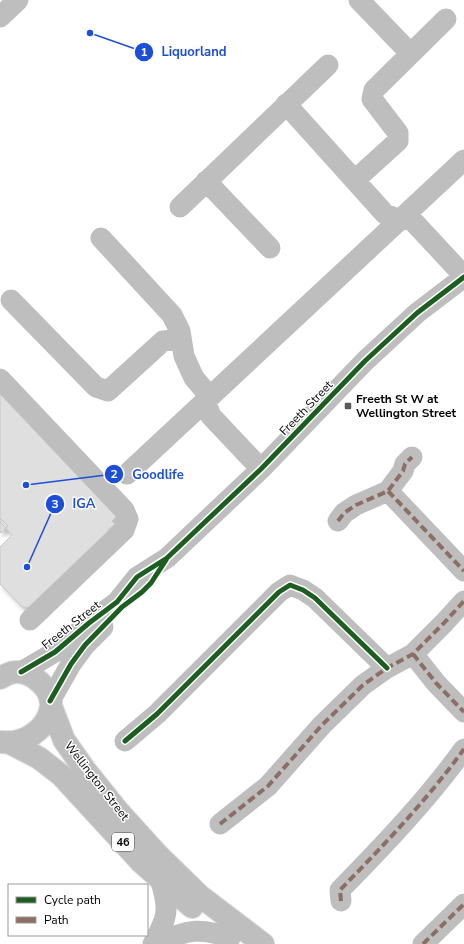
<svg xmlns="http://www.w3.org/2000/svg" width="464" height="944" font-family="'Nunito Sans',sans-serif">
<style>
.building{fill:#dfdfdf;stroke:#c7c7c7;filter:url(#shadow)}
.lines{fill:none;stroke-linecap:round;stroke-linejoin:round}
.major-casing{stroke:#dbdbdb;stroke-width:24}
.minor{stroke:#bebebe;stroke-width:21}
.major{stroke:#bebebe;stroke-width:22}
.quiet{stroke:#8d6e63;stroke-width:4;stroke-dasharray:8 4;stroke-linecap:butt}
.cycleway-casing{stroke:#fff;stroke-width:8}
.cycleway{stroke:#1b5e20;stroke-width:5}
.poi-dot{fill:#595959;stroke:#fff;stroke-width:1.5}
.labels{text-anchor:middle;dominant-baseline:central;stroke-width:3;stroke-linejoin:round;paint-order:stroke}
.shield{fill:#fff;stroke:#4c4c4c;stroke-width:1}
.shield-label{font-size:11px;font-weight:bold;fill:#000}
.poi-label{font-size:12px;font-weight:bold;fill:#000;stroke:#fff;text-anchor:start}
.street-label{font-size:12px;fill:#000;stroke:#fff}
.leader{fill:none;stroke:#1d4ed8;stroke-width:1.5}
.callout-dot{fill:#1d4ed8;stroke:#fff;stroke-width:1.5}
.mark-label{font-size:12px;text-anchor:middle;font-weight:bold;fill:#fff}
.callout-label{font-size:13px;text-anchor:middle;font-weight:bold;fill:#1d4ed8;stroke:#fff;stroke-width:3;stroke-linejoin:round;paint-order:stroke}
</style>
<defs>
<filter id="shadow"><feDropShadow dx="3.5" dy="3.5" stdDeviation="2" flood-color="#0004"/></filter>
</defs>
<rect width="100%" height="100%" fill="#fff"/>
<path class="building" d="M0,389l119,125 -7,7 3,3 -7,6 3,3 -75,75 -14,-1 -22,-23v-37l12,-12 -12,-13z
M0,518l8,8 -7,7 -1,-1z"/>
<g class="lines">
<defs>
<path id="major" d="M0,678c5,-3 11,-6 17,-6 16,0 35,17 34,34 -3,24 -28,39 -50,36
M51,706l13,34 21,30 33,41 38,42 44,43 63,48
M8,742l31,16 22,17 80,87 51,45"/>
</defs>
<use href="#major" class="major-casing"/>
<path class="minor" d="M359,0l52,54
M0,17l18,-17
M286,104l99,110 15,6 11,-1 53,57
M355,180l43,-39v-8l-26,-34 2,-9 72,-71
M206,181l64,67
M180,207l148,-142
M101,238l71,77 8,16 4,25 10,22 12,14 -1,9 6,15 50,53
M11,300l85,87 12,4 55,-50 18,-2
M0,379l124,131 4,9 -4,11 -94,90
M127,474l337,-314
M388,491l76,80
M338,521l6,-8 12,-8 32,-14 15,-20 2,-7 7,-7
M413,654l23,29 28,29
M21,672l34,-20 34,-29 28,-21 20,-25 30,-19 94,-89 104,-108 52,-48 47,-36
M50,701l21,-37 14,-19 18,-18
M125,741l32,-27 122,-122 11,-7 13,5 12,8 72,70
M220,824l48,-38 54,-61 41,-40 24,-17 26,-14 31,-31 20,-22
M341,901l-1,-11c44,-45 87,-90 124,-141
M153,944c14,-26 17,-33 8,-62
M161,944c24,-16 43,-16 69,-6
M423,944l41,-40"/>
<use href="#major" class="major"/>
<path class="quiet" d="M388,491l76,80
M338,521l6,-8 12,-8 32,-14 15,-20 2,-7 7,-7
M413,654l23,29 28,29
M220,824l48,-38 54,-61 41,-40 24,-17 26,-14 31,-31 20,-22
M341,901l-1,-11c44,-45 87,-90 124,-141
M423,944l41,-40"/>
<defs>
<path id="cycleway" d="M21,672l34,-20 34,-29 28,-21 20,-25 30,-19 94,-89 104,-108 52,-48 47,-36
M50,701l21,-37 14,-19 37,-38 20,-15 9,-9 15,-23
M125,741l32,-27 122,-122 11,-7 13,5 12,8 72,70"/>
</defs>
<use href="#cycleway" class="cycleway-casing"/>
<use href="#cycleway" class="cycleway"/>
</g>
<rect class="poi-dot" x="344" y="402" width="8" height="8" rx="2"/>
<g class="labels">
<rect class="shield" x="112" y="833" width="22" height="18" rx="3"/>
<g class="shield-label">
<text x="123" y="842">46</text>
</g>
<g class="poi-label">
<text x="356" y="399">Freeth St W at<tspan x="356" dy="14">Wellington Street</tspan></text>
</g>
<g class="street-label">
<text transform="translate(306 408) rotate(-46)">Freeth Street</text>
<text transform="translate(71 625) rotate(-38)">Freeth Street</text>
<text transform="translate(97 781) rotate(52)">Wellington Street</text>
</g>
</g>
<path class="leader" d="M90 33L144 52M26 485L114 474M27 567L55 504"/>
<g class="callout-dot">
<circle cx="90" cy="33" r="4"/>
<circle cx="26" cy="485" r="4"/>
<circle cx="27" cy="567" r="4"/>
<circle cx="144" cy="52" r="10"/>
<circle cx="114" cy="474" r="10"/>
<circle cx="55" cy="504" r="10"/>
</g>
<g class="mark-label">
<text x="144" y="56">1</text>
<text x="114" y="478">2</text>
<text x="55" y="508">3</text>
</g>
<g class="callout-label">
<text x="194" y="56">Liquorland</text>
<text x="158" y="479">Goodlife</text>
<text x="84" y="508">IGA</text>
</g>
<rect x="8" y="884" width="140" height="52" fill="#ffffff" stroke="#999999"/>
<rect x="16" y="897" width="20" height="6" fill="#1b5e20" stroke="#999999"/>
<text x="44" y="904" font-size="12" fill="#000000">Cycle path</text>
<rect x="16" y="917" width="20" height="6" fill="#8d6e63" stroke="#999999"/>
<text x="44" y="924" font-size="12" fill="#000000">Path</text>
</svg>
